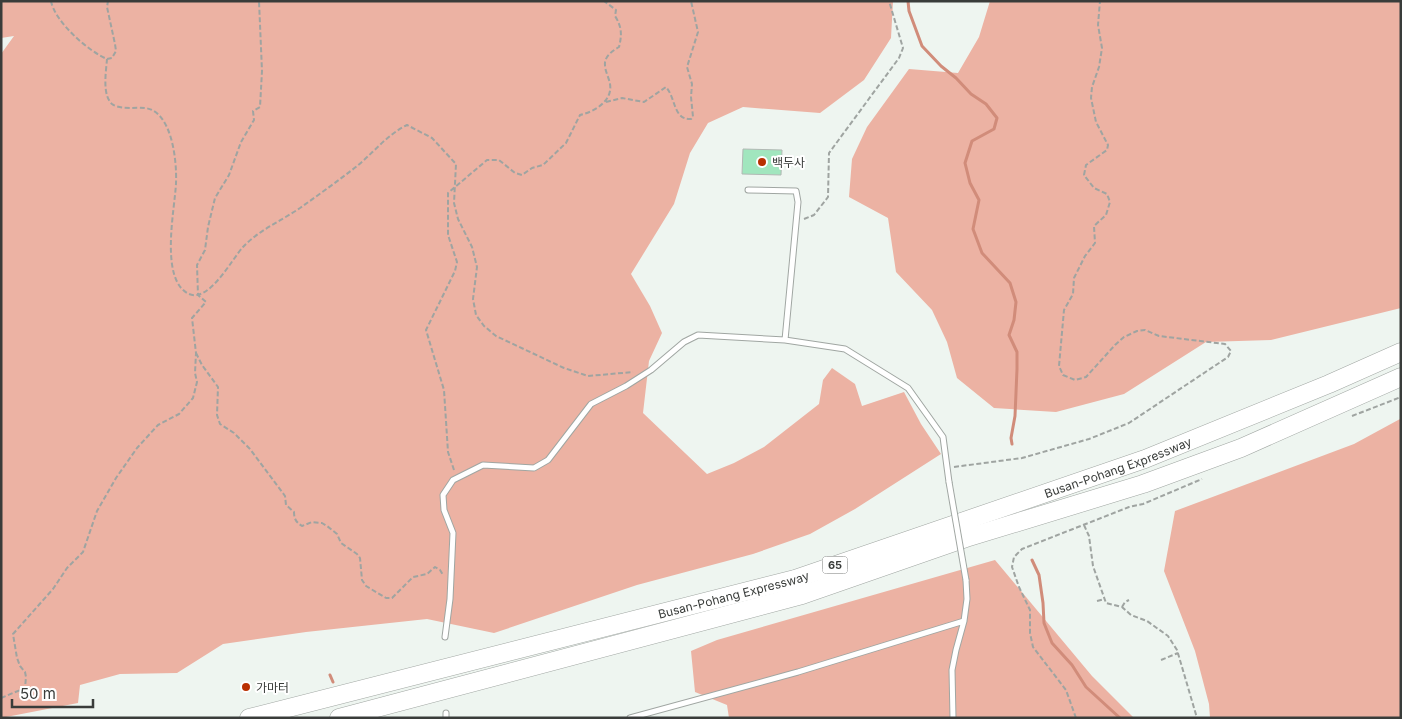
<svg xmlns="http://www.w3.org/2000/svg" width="1402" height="719" font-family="Inter,'Noto Sans KR',sans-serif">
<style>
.green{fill:#ecb2a3}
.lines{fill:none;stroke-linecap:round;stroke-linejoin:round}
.stream{stroke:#d18c7a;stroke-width:3}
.building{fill:#a1e6be;stroke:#b2b8b4}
.lane-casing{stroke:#a0a6a2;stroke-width:7}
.highway-casing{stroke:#a0a6a2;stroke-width:19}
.path{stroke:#9fa4a1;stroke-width:2;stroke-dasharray:5 2.5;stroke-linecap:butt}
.lane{stroke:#fff;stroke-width:5}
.highway{stroke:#fff;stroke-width:18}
.lane-bridge-casing{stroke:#a0a6a2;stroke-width:7;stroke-linecap:butt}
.lane-bridge{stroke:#fff;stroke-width:5}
.poi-dot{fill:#b93002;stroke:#fff;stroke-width:2}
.labels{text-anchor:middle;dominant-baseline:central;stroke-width:4;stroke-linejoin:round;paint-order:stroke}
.shield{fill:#fff;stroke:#747675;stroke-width:1}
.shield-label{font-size:11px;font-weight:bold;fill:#393c3a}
.poi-label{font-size:12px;fill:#393c3a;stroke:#fff;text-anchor:start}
.street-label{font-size:12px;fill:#393c3a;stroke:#fff}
</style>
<rect width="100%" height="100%" fill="#eef5f0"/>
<path class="green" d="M1,1h892l-2,37 -27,42 -44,33 -77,-6 -35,16 -18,30 -16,51 -43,70 19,32 12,27 -13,28 -6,52 64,61 27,-11 30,-16 55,-43 4,-24 9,-12 23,16 7,22 42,-14 17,32 20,30 -86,55 -45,25 -57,20 -116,31 -143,48 -67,-14 -121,13 -83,12 -46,29 -57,1 -40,11 -2,18 -77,15v-664l13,-18 -13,2z
M990,1h411v307l-130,32 -65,2 -82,52 -68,18 -62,-4 -37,-30 -10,-36 -15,-32 -36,-38 -8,-54 -39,-21 3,-38 15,-32 42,-58 49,4 21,-36z
M1400,419l1,299h-191l-1,-14 -14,-53 -31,-80 11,-60 179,-67z
M995,560l97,116 42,42h-405l-2,-13 -32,-13 -4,-41 26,-11z"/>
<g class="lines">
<path class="stream" d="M908,1l1,10 13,35 19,20 15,12 15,16 15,10 11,14 -3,11 -22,12 -7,22 5,20 9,17 -6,29 9,24 28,30 6,19 -2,18 -5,15 8,17v17l-2,47 -4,22 1,6
M1032,560l7,15 4,28 1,20 8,20 20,22 14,22 34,31
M330,675l3,7"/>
</g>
<path class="building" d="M743,149l39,1 -1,25 -39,-1z"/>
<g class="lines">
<defs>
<path id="lane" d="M748,190l48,1 2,11 -13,138
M445,637l5,-38 3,-66 -9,-23 -1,-15 10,-15 30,-15 51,3 14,-8 43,-56 35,-18 25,-16 33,-28 14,-7 87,5 60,9 63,39 35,49 6,45
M446,713v5
M630,718l168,-46 166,-51
M953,718l-1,-48 4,-20 8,-29 3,-22 -1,-19"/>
<g id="highway">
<path id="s1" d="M249,718l546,-139 350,-120 184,-75 72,-32"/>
<path d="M339,718l463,-123 164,-57 177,-54 98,-36 160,-71"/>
</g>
</defs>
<use href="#lane" class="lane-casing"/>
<use href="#highway" class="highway-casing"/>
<path class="path" d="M51,1c4,21 37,50 56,58l5,-1 4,-7 -1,-7 -8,-37 1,-6
M107,59c-1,13 -5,36 5,45 8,6 24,3 33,4 27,3 32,53 31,75 -1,26 -17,97 13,111 20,9 43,-35 54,-47 16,-17 38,-26 57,-39 17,-12 35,-25 52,-38 19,-14 34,-35 55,-45l25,13 24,26 -2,39 4,16 14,28 5,20 -4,32 3,16 8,11 12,10 68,32 24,8 45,-4
M606,102l16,-4 22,4 22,-15c10,11 7,33 25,32l2,-2 -2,-20 1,-13 -5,-17 11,-35 -7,-31
M804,219l10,-4 14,-18 1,-44 70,-95 4,-10 -14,-47
M196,353l6,12 16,22 -1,28 3,9 14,9 16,16 35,47 1,9 8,7c0,7 2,10 8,14l10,-4 10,1 5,3 10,8 4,9 16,11 3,4 2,22 4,6 20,12h6l21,-21 14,-3 8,-7 5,3 3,5
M1352,416l49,-19
M954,467l68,-9 67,-19 40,-16 99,-66 3,-6 -6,-7 -66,-8 -14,-6 -8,1 -13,6 -9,8 -29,32 -11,3 -12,-5 -4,-9 5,-56 9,-16 1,-16 11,-22 10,-13 -1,-17 12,-11 4,-13 -3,-8 -13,-6 -10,-13 2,-10 21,-15 1,-5 -12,-23 -5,-24 1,-11 7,-20 3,-19 -4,-23 2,-24
M454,470l-6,-18 -4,-62 -18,-60 29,-59 2,-9 -9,-27v-42l39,-33h12l16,13 7,2 10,-7 11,-3 23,-22 14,-28c14,-3 33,-14 30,-31 -1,-6 -5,-13 -5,-19 -1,-8 7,-14 14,-18 3,-12 3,-20 -4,-31l1,-6 -12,-9
M1084,525l5,11 4,30 13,37 16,4 9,8 16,6 21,15 9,14 20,68
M1097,601l8,-2
M1122,607l3,-5 4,-2
M1161,660l17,-7
M1,698l24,-10 1,-11 -1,-5 -5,-6 -3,-8 -4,-24 40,-45 14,-21 16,-16 14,-41 19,-33 21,-30 21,-23 21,-11 14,-16 4,-16 -2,-9 1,-20 -4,-35 14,-16 -8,-7 -1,-30 8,-15 3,-23 7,-29 14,-23 12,-33 13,-22 -1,-9 7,-4 2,-36 -3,-70
M1076,718l-10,-28 -33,-43 -3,-14v-23l-11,-23 -7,-20 2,-10 8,-8 107,-42 14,-3 59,-25"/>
<use href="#lane" class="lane"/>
<use href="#highway" class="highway"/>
<defs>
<path id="lane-bridge" d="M949,482l17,98"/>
</defs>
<use href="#lane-bridge" class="lane-bridge-casing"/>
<use href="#lane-bridge" class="lane-bridge"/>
</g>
<g class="poi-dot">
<circle cx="762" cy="162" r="5"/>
<circle cx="246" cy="687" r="5"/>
</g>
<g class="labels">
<rect class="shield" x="822.5" y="556.5" width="25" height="17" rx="4"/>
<g class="shield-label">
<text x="835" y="565">65</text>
</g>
<g class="poi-label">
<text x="772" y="162">백두사</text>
<text x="256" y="687">가마터</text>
</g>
<g class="street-label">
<text stroke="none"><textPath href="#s1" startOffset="905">Busan-Pohang Expressway</textPath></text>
<text stroke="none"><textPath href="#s1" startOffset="500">Busan-Pohang Expressway</textPath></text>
</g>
</g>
<rect width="1402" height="719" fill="none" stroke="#393c3a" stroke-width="5"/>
<path d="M12 699v8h81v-8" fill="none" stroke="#393c3a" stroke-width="2.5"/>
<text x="20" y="699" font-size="15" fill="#393c3a" stroke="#ffffff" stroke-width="4" paint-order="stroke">50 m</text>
</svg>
